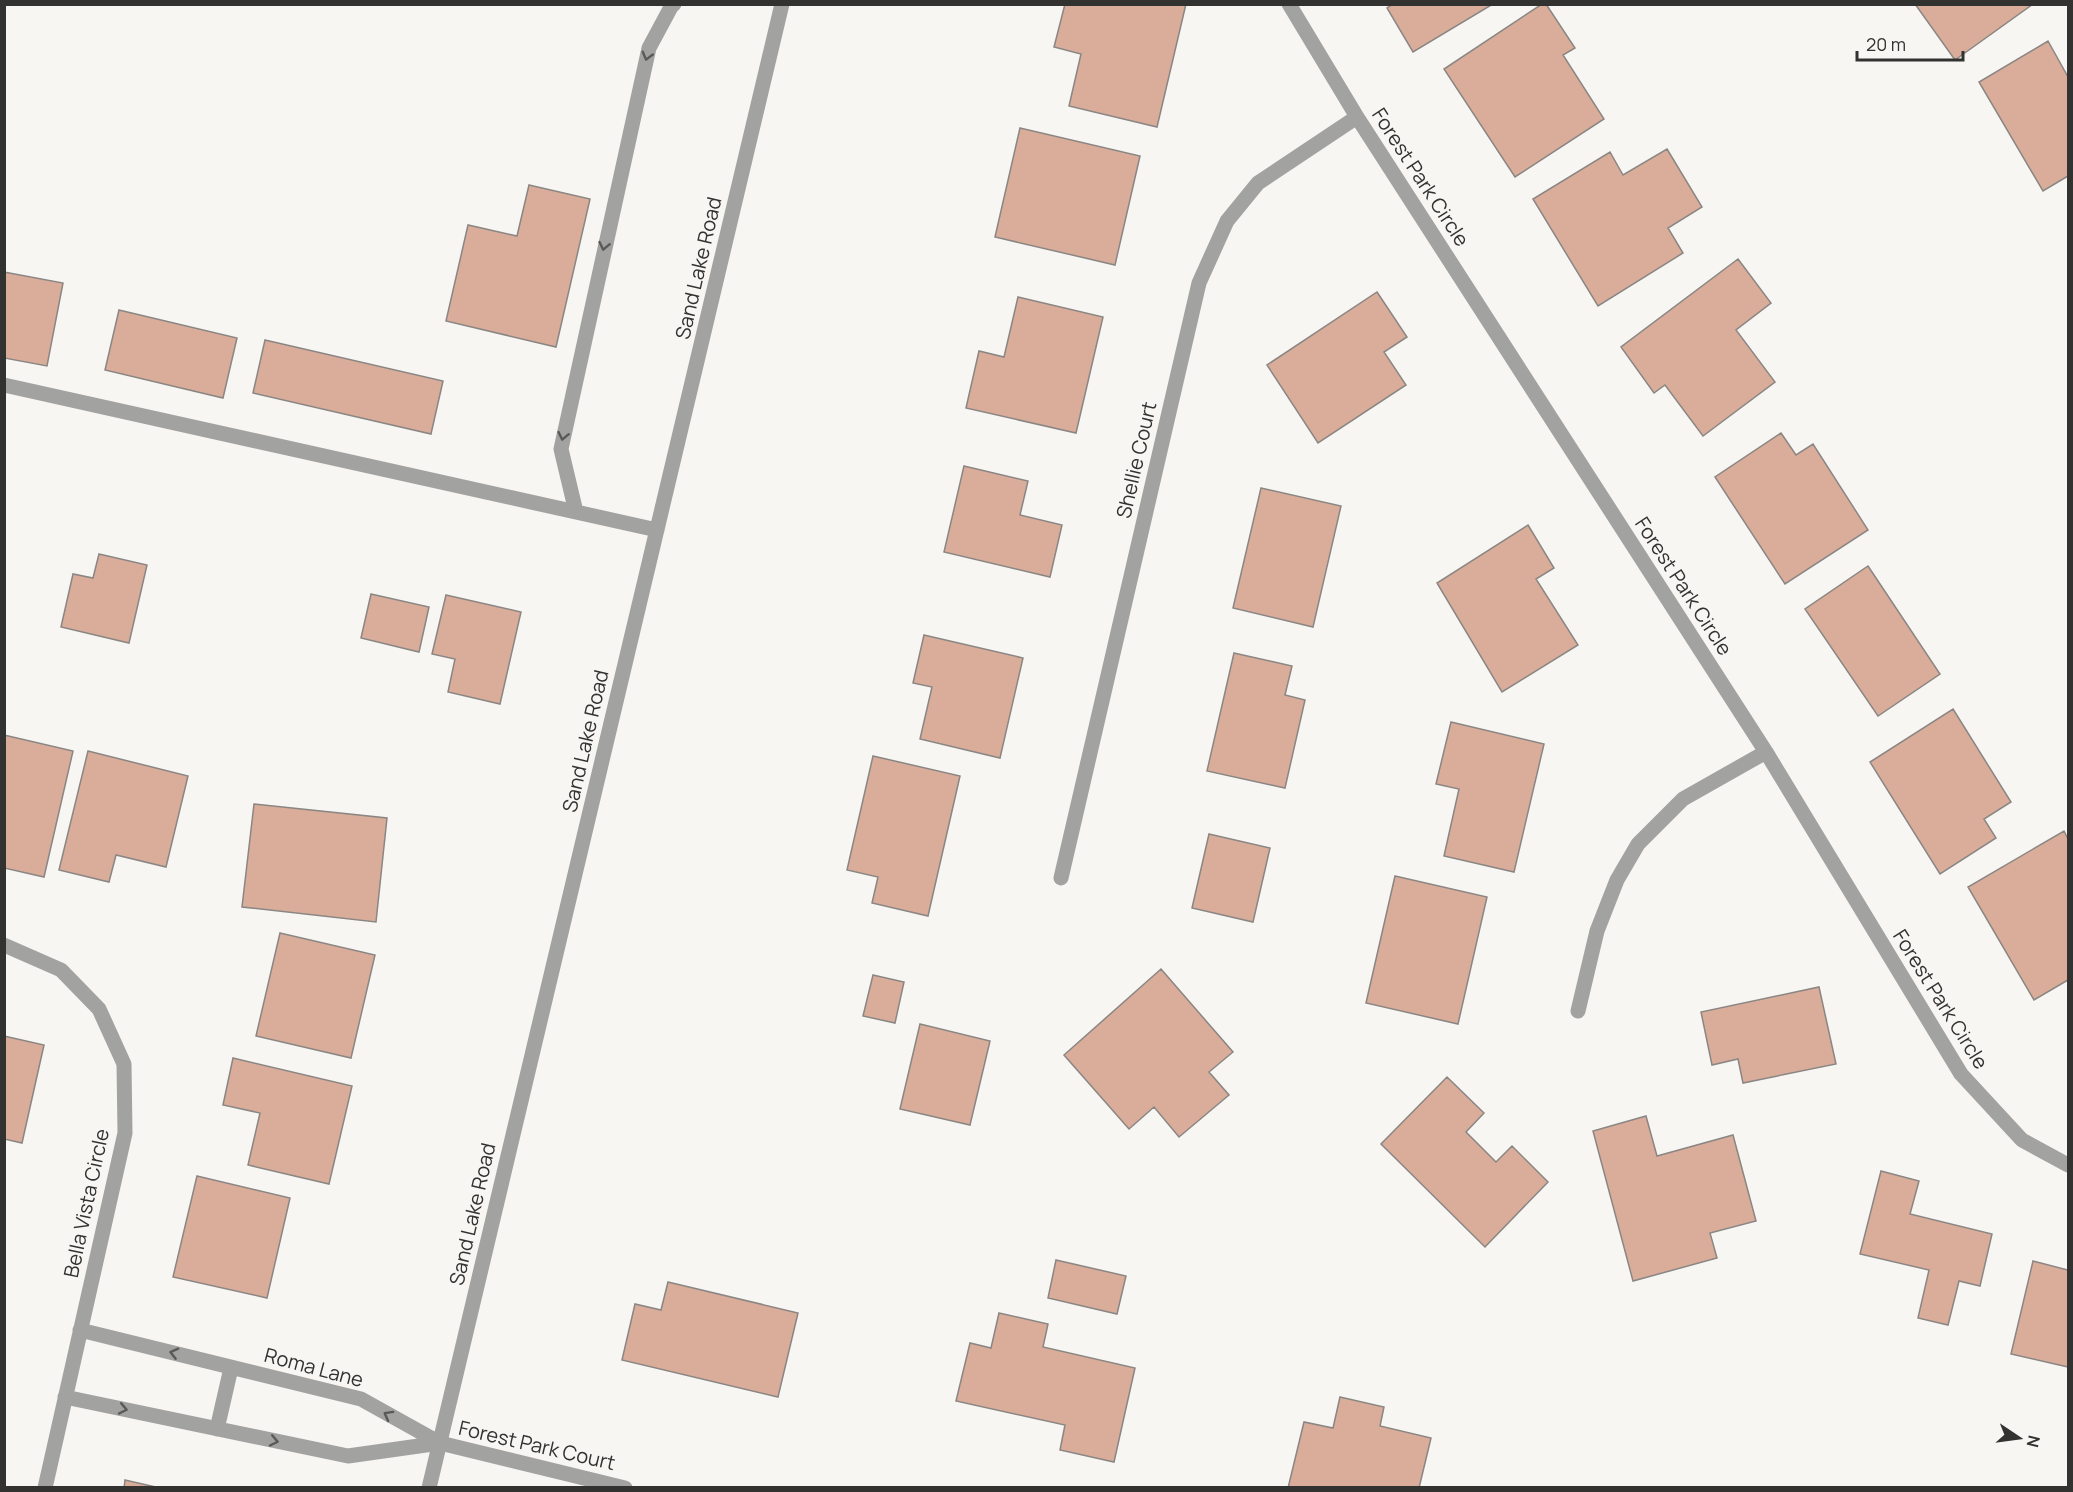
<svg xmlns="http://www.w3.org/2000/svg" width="2073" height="1492" font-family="Manrope,sans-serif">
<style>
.building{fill:#d9ad99;stroke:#8a8684;stroke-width:1.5}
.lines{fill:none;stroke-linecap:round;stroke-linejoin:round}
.minor{stroke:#a2a2a0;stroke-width:15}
.oneway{stroke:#595957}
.labels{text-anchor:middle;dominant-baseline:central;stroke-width:5;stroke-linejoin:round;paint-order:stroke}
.street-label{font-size:20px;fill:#323230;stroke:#f8f6f3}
</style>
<rect width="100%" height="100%" fill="#f8f6f3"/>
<path class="building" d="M1065,4h121l-29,123 -88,-21 12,-52 -27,-7z
M1393,4h100l-80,48 -26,-44z
M1542,4h4l29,44 -12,7 41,64 -89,58 -71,-108z
M1915,4h118l-78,56z
M2048,41l20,36v99l-25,15 -64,-109z
M1020,128l120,28 -25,109 -120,-28z
M1667,149l35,58 -34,21 15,25 -85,53 -65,-107 77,-47 13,23z
M529,185l61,14 -34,148 -110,-26 22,-96 49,11z
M1738,259l33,44 -35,27 39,52 -72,54 -38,-51 -11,8 -33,-46z
M4,272l59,11 -16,83 -43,-8z
M1377,292l30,45 -23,15 22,33 -88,58 -51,-78z
M1018,297l85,20 -27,116 -110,-25 13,-57 25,6z
M119,310l118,28 -14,60 -118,-28z
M265,340l178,41 -12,53 -178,-41z
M1781,433l15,22 17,-11 55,86 -83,54 -70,-107z
M964,466l64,15 -8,34 42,10 -12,52 -106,-25z
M1261,488l80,18 -28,121 -80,-19z
M1528,525l26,43 -18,11 42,66 -76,47 -65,-109z
M99,554l48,11 -18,78 -68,-16 12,-53 20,4z
M1868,566l72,108 -62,42 -73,-107z
M371,594l58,13 -10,45 -58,-14z
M446,595l75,17 -21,92 -52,-12 7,-33 -23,-5z
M924,635l99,23 -23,100 -80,-19 12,-52 -19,-4z
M1234,653l58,13 -7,29 20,5 -20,88 -78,-17z
M1953,709l58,93 -27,17 12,19 -56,36 -70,-112z
M1451,722l93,22 -30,128 -70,-16 15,-67 -23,-5z
M4,735l69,16 -29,126 -40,-9z
M88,751l100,25 -22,91 -50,-12 -7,27 -50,-12z
M873,756l87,20 -32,140 -56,-13 6,-26 -31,-7z
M254,804l133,14 -11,104 -134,-15z
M2064,831l4,8v141l-34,20 -66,-113z
M1209,834l61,14 -17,74 -61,-14z
M1395,876l92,21 -29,127 -92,-21z
M280,933l95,22 -24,103 -95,-22z
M1161,969l72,83 -24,20 20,23 -50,42 -25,-30 -25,22 -65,-74z
M873,975l31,7 -9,41 -32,-7z
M1819,987l17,77 -93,19 -5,-24 -26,6 -11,-53z
M920,1024l70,17 -20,84 -70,-16z
M4,1036l40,9 -22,98 -18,-4z
M233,1058l119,28 -23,98 -81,-19 12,-52 -37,-8z
M1447,1077l37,36 -18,19 30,30 16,-16 36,36 -63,65 -104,-103z
M1646,1116l11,40 76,-21 23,86 -46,12 7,25 -84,23 -40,-150z
M1881,1171l38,10 -9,33 82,20 -12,52 -21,-5 -11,44 -30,-7 11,-48 -69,-16z
M197,1176l93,22 -23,100 -94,-21z
M1056,1260l70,16 -9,38 -69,-16z
M2033,1261l35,9v97l-57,-13z
M668,1282l130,31 -20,84 -156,-37 13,-56 26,6z
M999,1313l49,11 -5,23 92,21 -21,94 -54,-12 5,-25 -109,-24 14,-58 21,5z
M1340,1397l44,10 -4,19 51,12 -12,50h-131l16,-66 29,6z
M125,1480l35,8h-36z"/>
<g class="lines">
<path class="minor" d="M1289,4l68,113 409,635 195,322 61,66 46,25
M4,385l653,145
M576,512l-15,-63 88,-401 22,-41 3,-3
M1061,878l138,-595 28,-62 31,-38 99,-66
M4,945l57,25 38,39 25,55 1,69 -80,355
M1578,1011l19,-80 20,-51 21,-36 45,-45 83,-47
M80,1330l281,69 79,44 185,45
M65,1397l283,59 92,-13
M217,1429l14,-61
M429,1488l353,-1484"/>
</g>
<defs><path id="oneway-chevron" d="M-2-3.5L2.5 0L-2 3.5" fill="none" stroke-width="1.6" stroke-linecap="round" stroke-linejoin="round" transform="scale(1.5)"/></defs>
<g class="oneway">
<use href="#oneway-chevron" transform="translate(647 56) rotate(105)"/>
<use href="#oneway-chevron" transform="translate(604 246) rotate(102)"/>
<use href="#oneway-chevron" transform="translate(563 436) rotate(102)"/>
<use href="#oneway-chevron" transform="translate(174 1353) rotate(-166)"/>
<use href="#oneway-chevron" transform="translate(123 1409) rotate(12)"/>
<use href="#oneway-chevron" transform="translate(388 1415) rotate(-151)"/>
<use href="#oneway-chevron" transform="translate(274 1441) rotate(12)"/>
</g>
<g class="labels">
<g class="street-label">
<text transform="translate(1421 177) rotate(57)">Forest Park Circle</text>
<text transform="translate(698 268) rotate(-77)">Sand Lake Road</text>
<text transform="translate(1136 460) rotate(-77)">Shellie Court</text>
<text transform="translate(1684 586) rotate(57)">Forest Park Circle</text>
<text transform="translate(585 741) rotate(-77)">Sand Lake Road</text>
<text transform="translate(1941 999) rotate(58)">Forest Park Circle</text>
<text transform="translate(86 1203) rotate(-78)">Bella Vista Circle</text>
<text transform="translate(472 1214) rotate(-77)">Sand Lake Road</text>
<text transform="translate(314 1367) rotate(15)">Roma Lane</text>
<text transform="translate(537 1445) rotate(13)">Forest Park Court</text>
</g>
</g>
<rect width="2073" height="1492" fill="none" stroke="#323230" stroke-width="12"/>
<g transform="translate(2019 1438) rotate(103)" stroke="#f8f6f3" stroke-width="4.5" paint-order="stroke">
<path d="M0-4.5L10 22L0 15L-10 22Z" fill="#323230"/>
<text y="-9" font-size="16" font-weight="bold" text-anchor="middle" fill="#323230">N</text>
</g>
<path d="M1857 51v9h106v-9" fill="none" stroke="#323230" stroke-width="3"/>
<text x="1866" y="51" font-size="18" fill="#323230" stroke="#f8f6f3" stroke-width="4.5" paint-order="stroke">20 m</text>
</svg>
